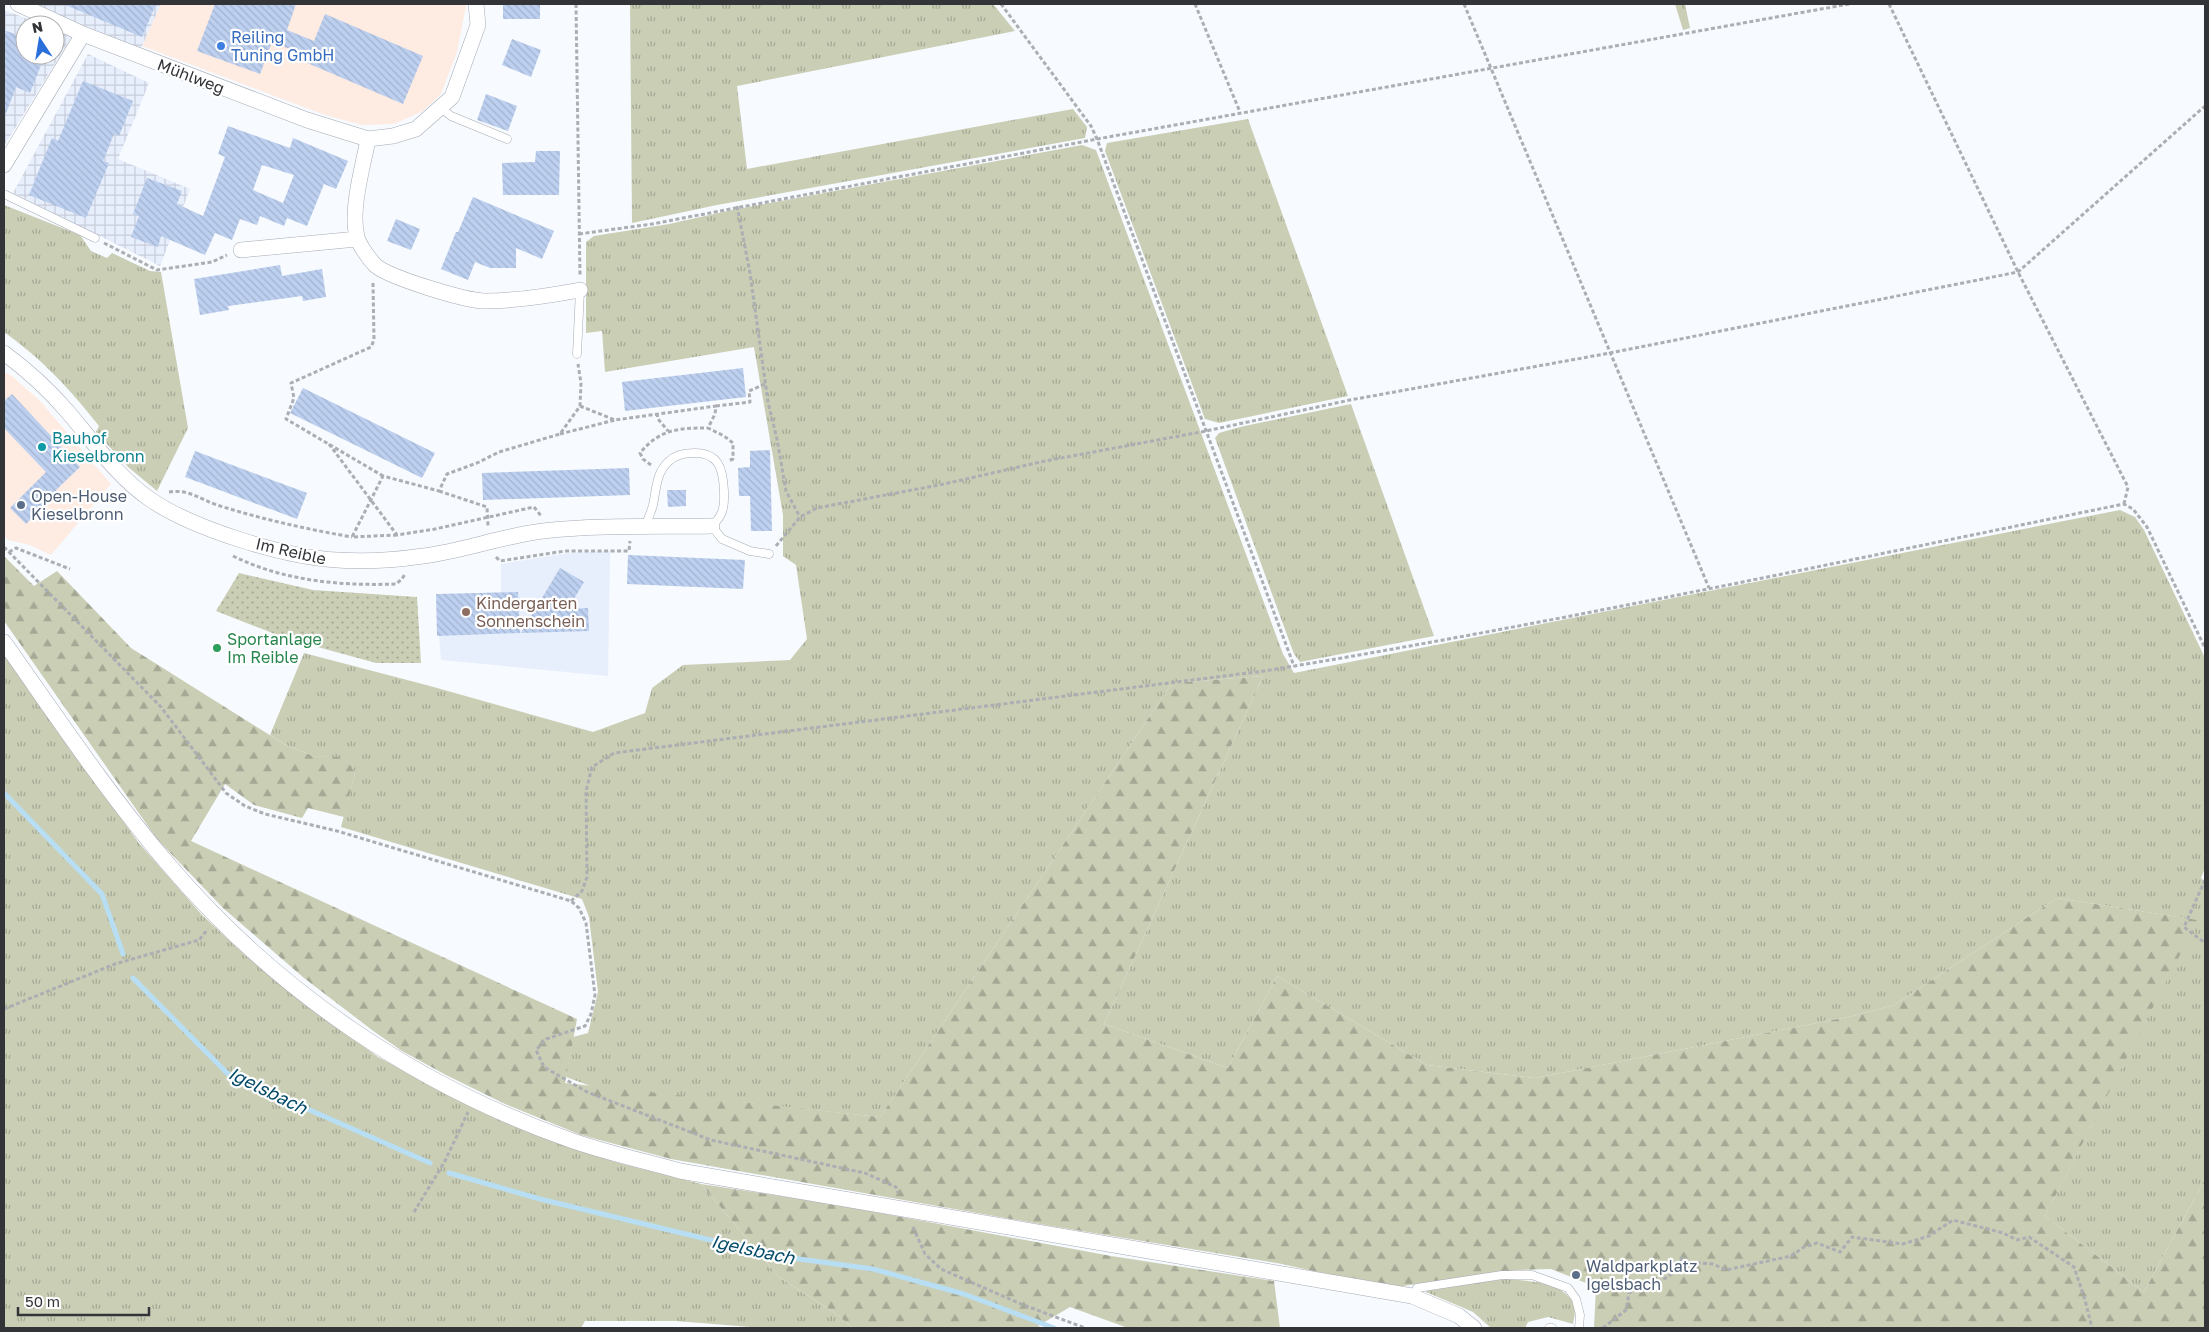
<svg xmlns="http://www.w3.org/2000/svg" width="2209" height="1332" font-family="'Golos Text',sans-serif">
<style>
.commercial{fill:#feebe2}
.industrial{fill:url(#industrial-grid)}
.built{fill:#e7eefc}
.grass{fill:url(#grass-tufts)}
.forest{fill:url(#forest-firs)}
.park{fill:url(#park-dots)}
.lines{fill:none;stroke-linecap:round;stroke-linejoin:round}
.stream{stroke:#b8def4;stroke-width:5}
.building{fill:url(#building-back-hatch);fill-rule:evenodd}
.lane-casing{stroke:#a5abb5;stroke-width:9}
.street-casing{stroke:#a5abb5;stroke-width:16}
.path{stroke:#abaeb2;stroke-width:3;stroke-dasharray:4 2.5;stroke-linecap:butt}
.lane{stroke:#fff;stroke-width:8}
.street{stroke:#fff;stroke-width:15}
.shop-dot{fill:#3f7fe0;stroke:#fff;stroke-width:2}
.culture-dot{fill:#0f9aa8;stroke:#fff;stroke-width:2}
.service-dot{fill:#5c6f8a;stroke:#fff;stroke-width:2}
.education-dot{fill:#8d6e63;stroke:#fff;stroke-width:2}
.leisure-dot{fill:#2e9e5b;stroke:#fff;stroke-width:2}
.labels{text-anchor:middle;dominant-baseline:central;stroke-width:4.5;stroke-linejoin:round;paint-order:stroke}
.shop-label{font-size:16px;fill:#366cbe;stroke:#fff;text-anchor:start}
.street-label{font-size:16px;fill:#323438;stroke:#fff}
.culture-label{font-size:16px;fill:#0d838f;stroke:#fff;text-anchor:start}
.service-label{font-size:16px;fill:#4e5e75;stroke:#fff;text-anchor:start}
.education-label{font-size:16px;fill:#785e54;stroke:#fff;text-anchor:start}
.leisure-label{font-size:16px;fill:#27864d;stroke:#fff;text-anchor:start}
.water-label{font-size:18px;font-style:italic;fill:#054b69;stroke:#fff}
</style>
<defs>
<pattern id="industrial-grid" width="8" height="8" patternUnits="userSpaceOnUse" patternTransform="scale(1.25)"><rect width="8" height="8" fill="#e7eefc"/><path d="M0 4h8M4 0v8" fill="none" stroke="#c7cdd9"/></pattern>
<pattern id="grass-tufts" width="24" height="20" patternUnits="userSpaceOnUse" patternTransform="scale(1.25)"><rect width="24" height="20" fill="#caceb5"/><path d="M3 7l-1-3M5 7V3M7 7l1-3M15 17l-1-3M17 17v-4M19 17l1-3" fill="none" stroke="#a5a894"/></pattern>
<pattern id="forest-firs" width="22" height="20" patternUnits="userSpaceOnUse" patternTransform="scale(1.25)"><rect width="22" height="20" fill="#caceb5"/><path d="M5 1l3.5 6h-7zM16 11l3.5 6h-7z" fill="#a5a894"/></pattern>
<pattern id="park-dots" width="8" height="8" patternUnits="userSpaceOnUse" patternTransform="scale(1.25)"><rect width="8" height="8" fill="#caceb5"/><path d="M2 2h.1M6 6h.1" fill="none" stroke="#a5a894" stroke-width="1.8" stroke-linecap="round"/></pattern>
<pattern id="building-back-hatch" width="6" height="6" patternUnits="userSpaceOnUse" patternTransform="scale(1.25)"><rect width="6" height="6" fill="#bdd0f0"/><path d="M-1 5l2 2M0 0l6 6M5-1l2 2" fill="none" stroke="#a3b3cf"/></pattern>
</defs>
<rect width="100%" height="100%" fill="#f7fafe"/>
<path class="commercial" d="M161,4h304l1,2 -9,46 -16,42 -18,17 -29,13 -32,1 -37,-10 -183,-69z
M4,372l8,4 28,25 71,83 -60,71 -21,-10 -22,-5 -4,-4z"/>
<path class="industrial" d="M30,4h131l-20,44z
M4,10l40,15h-19v30h30v-26l17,7 -68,110z
M88,54l61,29 -31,76 72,30 -30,77 -147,-73z"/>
<path class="built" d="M610,551l-2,125 -167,-16 -5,-65 65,-3v-28l67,-11z"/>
<path class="grass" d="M630,4h363l22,27 -278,55 10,83 326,-60 14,18 -2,11 -368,67 -85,18z
M1675,4h10l5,24 -7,2z
M1248,119l100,277 -129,27 -14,-4 -100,-268 2,-8z
M1082,145l14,5 187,504 11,19 826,-163 15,7 9,13 61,128v210l-4,10 4,4v297l-61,113 -99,-76 152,-296 -140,-22 -163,107 -41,11 -318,62 -108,-13 -150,-89 -49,92 -124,-44 159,-348 -91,7 -292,434 -287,-30 -27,-10 7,-40 15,-4 10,-41 -9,-75 -7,-18 -241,-72 14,-54 -10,-15 -32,-2 -29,-12 -14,-9 34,-82 126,33 163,46 52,-19 7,-25 31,-23 107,-5 17,-21 -11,-74 -13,-9v-41l-29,-168 -149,25 -3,-41 -16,2v-91l8,-6 75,-12 63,-14z
M4,205l76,30 11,16 16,7 5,-5 38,18 11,1 27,156 -31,63 -29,-24 -32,-35 3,-6c-29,-37 -56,-66 -95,-94z
M1351,404l83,232 -134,26 -6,-8 -79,-216 4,-5 21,-6z
M4,653l134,189 64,73 44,41 53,43 79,58 123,64 114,41 86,22 78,93 56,36 18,15h-90l-87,-7h-91l-4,7h-577z
M1506,1279c21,2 58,2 68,26 2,5 0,14 -1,19l-25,-7 -20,5 -3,6h-34l-18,-16 -47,-20 1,-3z"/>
<path class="forest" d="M4,556l30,30 23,-15 74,77 153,96 29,12 32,1 10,16 -11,44 -36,-9 -6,10 -48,-13 -29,-21 -34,57 386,178 -12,64 315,34 292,-434 91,-7 -159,348 124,44 49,-92 150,89 108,13 318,-62 41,-11 163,-107 141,22 -153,296 99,76 61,-113v149h-611l2,-41 -45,-18 -34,1 -128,18 -107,-24 -231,-38 -380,-67 -90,-24 -76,-31 -59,-29 -44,-24 -30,-21 -68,-52 -81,-70 -66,-69 -153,-218z
M701,1184l131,20 279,52 163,25 6,47h-152l-58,-21 -32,19 5,2h-190l-18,-15 -56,-36z"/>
<path class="park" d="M239,573l74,17 104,7 4,66h-45l-91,-25 -69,-27z"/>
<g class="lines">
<path class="stream" d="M4,793l98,101 21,60
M133,978l95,96 202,89
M449,1173l91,26 237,57 96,13 91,25 90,34"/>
</g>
<path class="building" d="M63,4h93l-14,33z
M215,4h81l-9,26 27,11 11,-27 98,42 -20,48 -98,-42 2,-6 -35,-14 -12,32 -63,-23z
M503,4h37v15h-37z
M4,30l21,8v17h20l-15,38 -14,-6 -11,29z
M512,39l29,11 -10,27 -29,-12z
M83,81l50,20 -14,35 -5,-2 -11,27 6,2 -23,55 -57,-23 23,-57 6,3z
M486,94l31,12 -9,25 -31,-11z
M228,126l62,22 3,-10 55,23 -12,28 -12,-5 -17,42 -20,-8 -3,8 -24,-10 -3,9 -17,-6 -8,21 -17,-7 -10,22 -44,-19 -3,11 -27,-10 8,-21 -6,-2 14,-36 35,13 -5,13 26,12 22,-59 -7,-3zM262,165l32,10 -11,28 -30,-13z
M536,151h24l-1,44h-56l-1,-32 33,-1z
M473,197l81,34 -12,28 -26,-11v20h-26l-15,-6 -7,18 -27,-11 15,-37h2z
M396,219l24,10 -9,21 -24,-9z
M280,265l2,11 40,-7 4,28 -23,4 -1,-5 -74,10 1,4 -29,5 -6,-36z
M743,368l3,29 -121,14 -3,-29z
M303,388l132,65 -13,25 -132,-65z
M12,394l68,73 -24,23 2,3 -32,31 -16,-16 36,-36 -42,-44v-27z
M770,450l2,81h-21l-1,-35h-11l-1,-28 12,-1v-16z
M195,451l112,42 -10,26 -112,-42z
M629,468l1,27 -147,5 -1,-27z
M667,490h19v16l-18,1z
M628,555l117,5 -2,29 -116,-5z
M560,568l24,14 -16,27 20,-1 1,23 -68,2z
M518,592l2,41 -83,3 -1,-42z"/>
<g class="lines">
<defs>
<path id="lane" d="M441,108l10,8 56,23
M4,194l91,44
M577,354l3,-64
M646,527c1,-8 5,-14 7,-22 3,-14 3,-32 15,-43 6,-6 16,-9 25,-9 26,-1 30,16 31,38 0,8 1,16 -3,23 -2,5 -5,8 -9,12l10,13 28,12 19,3
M1412,1296l5,-8 85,-13h30l36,13 8,11 4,16 -1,13
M1549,1328h3"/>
<path id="street" d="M18,4l65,30 224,86 61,19 25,-3 23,-7 36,-32 26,-72 -2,-21
M368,139c-5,28 -18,70 -11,98 2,8 13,23 19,29 15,12 90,35 109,35 32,0 63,-5 95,-11
M4,165l79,-131
M241,250l116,-11
M4,353c23,17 44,36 63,58 27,31 49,65 84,89 43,29 133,57 186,60 28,2 59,0 86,-4 40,-5 79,-20 120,-25 56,-6 113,-4 169,-5
M4,642c53,75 104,152 164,222 108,127 248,222 405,277 35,12 71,20 107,30l732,125 47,20 15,12"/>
</defs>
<use href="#lane" class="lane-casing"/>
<use href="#street" class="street-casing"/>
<path class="path" d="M576,4l4,272
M1001,4l90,122 6,13 197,527
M1195,4l45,108
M1464,4l245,584
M1889,4l129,268 110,215 -4,17
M737,206l13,67 18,129 9,37 9,52 14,26
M579,234l73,-10 445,-85 752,-135
M104,243l53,27 55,-8 15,-7
M373,283l1,57 -3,7 -80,36 3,15 -8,21 97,57
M580,406l35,14 101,-14 -1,8 -7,14 16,8 9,7v16l-5,2
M716,406l34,-4 -1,-11 16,-7
M657,413l1,6 10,12
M560,434l55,-14
M329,444l68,91 38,-6 99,-22 8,10
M651,465l-8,-6 -3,-6c20,-24 38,-25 68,-25
M439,491l48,16 1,19
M169,492c20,-3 30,7 48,13 44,14 89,24 135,32
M397,535l-45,2 31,-61 56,15 8,-17 30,-11 22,-11 61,-18 20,-28 1,-23 -3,-19
M776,546l24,-29 17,-9 127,-24 101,-23 161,-30 144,-31 260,-47 408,-81 187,-166
M4,547l157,160 65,86 19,13 20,8 72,17 234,70 8,7 7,15 9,72 -4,19 -6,12 -39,13 -10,11 8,17 43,25 124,48 154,33 31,14 2,6
M9,552l7,-4 54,21
M233,556c51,25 107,30 163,28l6,-5 3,-5
M496,557l4,4 65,-10h64l1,-10
M2205,880l-21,47 21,16
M571,901l11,-10 5,-14 -1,-86 6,-24 22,-14 650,-82c288,-47 574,-109 860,-167l9,5 14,18 58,121
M4,1009l111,-45 84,-24 9,-11
M414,1212l31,-51 23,-49
M913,1227l12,27 16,15 80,35 64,24
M1603,1328l23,-18 3,-17 8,-4 13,-1 28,-18 4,-12 7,4 24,2 13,6 65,-14 13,-9 13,-4 23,9 12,-15 51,7 26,-8 24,-16 50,13 14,7 12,-3 45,30 11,33 7,28"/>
<use href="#lane" class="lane"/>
<use href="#street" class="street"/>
</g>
<circle class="shop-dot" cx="221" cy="46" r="5"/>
<circle class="culture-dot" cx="42" cy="447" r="5"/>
<g class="service-dot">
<circle cx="21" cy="505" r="5"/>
<circle cx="1576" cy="1275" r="5"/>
</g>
<circle class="education-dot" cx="466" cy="612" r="5"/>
<circle class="leisure-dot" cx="217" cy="648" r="5"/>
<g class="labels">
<g class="shop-label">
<text x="231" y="37">Reiling<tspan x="231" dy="18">Tuning GmbH</tspan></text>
</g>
<g class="street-label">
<text transform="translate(191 76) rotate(21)">Mühlweg</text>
<text transform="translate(291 551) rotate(13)">Im Reible</text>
</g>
<g class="culture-label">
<text x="52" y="438">Bauhof<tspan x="52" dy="18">Kieselbronn</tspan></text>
</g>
<g class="service-label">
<text x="31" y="496">Open-House<tspan x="31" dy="18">Kieselbronn</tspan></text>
<text x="1586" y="1266">Waldparkplatz<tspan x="1586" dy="18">Igelsbach</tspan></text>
</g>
<g class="education-label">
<text x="476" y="603">Kindergarten<tspan x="476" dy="18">Sonnenschein</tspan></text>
</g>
<g class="leisure-label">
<text x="227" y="639">Sportanlage<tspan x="227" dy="18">Im Reible</tspan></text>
</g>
<g class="water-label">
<text transform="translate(268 1090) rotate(26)">Igelsbach</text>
<text transform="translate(753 1249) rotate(12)">Igelsbach</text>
</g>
</g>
<rect width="2209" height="1332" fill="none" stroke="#323438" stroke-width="10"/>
<g transform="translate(40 40) rotate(348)"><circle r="24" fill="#ffffff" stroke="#adaeaf"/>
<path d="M0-4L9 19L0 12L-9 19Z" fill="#2b6fdb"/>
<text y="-8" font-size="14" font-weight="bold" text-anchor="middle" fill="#323438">N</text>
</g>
<path d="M18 1307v8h131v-8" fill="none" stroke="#323438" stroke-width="2.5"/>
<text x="25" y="1307" font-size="15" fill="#323438" stroke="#ffffff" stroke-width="4" paint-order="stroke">50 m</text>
</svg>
